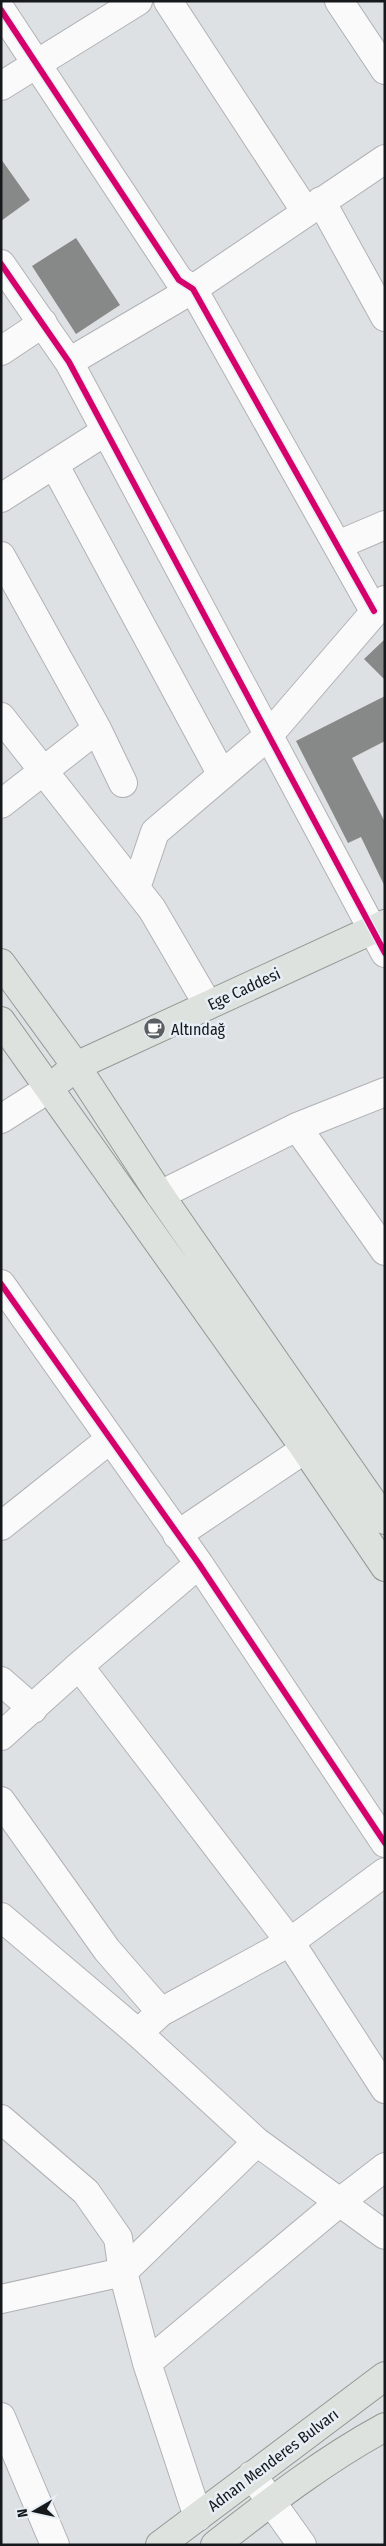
<svg xmlns="http://www.w3.org/2000/svg" width="386" height="2546" font-family="'Fira Sans Condensed',sans-serif">
<style>
.building{fill:#878888}
.lines{fill:none;stroke-linecap:round;stroke-linejoin:round}
.minor-casing{stroke:#b0b2b5;stroke-width:30}
.major-casing{stroke:#919a94;stroke-width:30}
.minor{stroke:#fafafb;stroke-width:28}
.major{stroke:#dde2de;stroke-width:28}
.cycleway-casing{stroke:#e7eef6;stroke-width:9}
.cycleway{stroke:#d6006c;stroke-width:6}
.labels{text-anchor:middle;dominant-baseline:central;stroke-width:5;stroke-linejoin:round;paint-order:stroke}
.street-label{font-size:16px;fill:#16191b;stroke:#e7eef6}
.poi-label{font-size:16px;fill:#16191b;stroke:#e7eef6;text-anchor:start}
</style>
<rect width="100%" height="100%" fill="#dee1e4"/>
<path class="building" d="M1,159l29,41 -29,21z
M76,238l44,67 -44,29 -44,-68z
M385,639v41l-21,-21z
M385,696v45l-33,17 33,64v65l-24,-50 -13,6 -52,-102z"/>
<g class="lines">
<defs>
<path id="minor" d="M168,1l138,211
M339,1l46,69
M1,10l178,270 14,9 181,322
M1,86l137,-85
M321,201l64,116
M1,264l68,98 316,591
M1,351l42,-28
M69,362l124,-73 192,-130
M54,464l168,311
M1,498l105,-67
M338,545l47,-20
M1,556l96,173 26,54
M1,717l151,192 56,96
M1,804l96,-75
M136,888l19,-56 113,-96 117,-136
M1,1119l47,-30
M297,1127l88,124
M160,1195l137,-68 88,-35
M1,1284l198,280 186,279
M1,1526l108,-86
M177,1535l128,-86
M79,1666l211,276 95,147
M1,1681l32,28
M1,1736l78,-70 120,-102
M1,1801l106,149 54,62
M1,1917l137,116 119,109 128,93
M138,2033l23,-21 129,-70 95,-70
M1,2119l85,73 32,46 5,34 24,91 51,154
M1,2299l122,-27 134,-130
M147,2363l194,-162 44,-34
M1,2417l54,128
M252,2475l50,70"/>
<path id="major" d="M1,963l75,103 84,129 225,325
M1,1021l304,428 80,118
M62,1078l14,-12 309,-142
M160,2545l225,-169
M215,2545c54,-42 109,-85 170,-118"/>
</defs>
<use href="#minor" class="minor-casing"/>
<use href="#major" class="major-casing"/>
<use href="#minor" class="minor"/>
<use href="#major" class="major"/>
<defs>
<path id="cycleway" d="M1,10l178,270 14,9 181,322
M1,264l68,98 316,591
M1,1284l198,280 186,279"/>
</defs>
<use href="#cycleway" class="cycleway-casing"/>
<use href="#cycleway" class="cycleway"/>
</g>
<defs>
<symbol id="cafe-disc" viewBox="-11 -11 22 22"><circle r="9.5" fill="#5c5f61" stroke="#e7eef6"/><path d="M-5.5-4.5H6V0H3Q3 3.5 0 3.5H-2.5Q-5.5 3.5-5.5 0ZM3-3.2v2h1.7v-2ZM-6 4.5H4V6H-6Z" fill="#fff"/></symbol>
</defs>
<g fill-rule="evenodd">
<use href="#cafe-disc" x="142" y="1016" width="25" height="25"/>
</g>
<g class="labels">
<g class="street-label">
<text transform="translate(244 989) rotate(-25)">Ege Caddesi</text>
<text transform="translate(273 2460) rotate(-37)">Adnan Menderes Bulvarı</text>
</g>
<g class="poi-label">
<text x="171" y="1029">Altındağ</text>
</g>
</g>
<rect width="386" height="2546" fill="none" stroke="#16191b" stroke-width="5"/>
<g transform="translate(35 2511) rotate(261)" stroke="#e7eef6" stroke-width="4" paint-order="stroke">
<path d="M0-4L9 19L0 12L-9 19Z" fill="#16191b"/>
<text y="-8" font-size="14" font-weight="bold" text-anchor="middle" fill="#16191b">N</text>
</g>
</svg>
